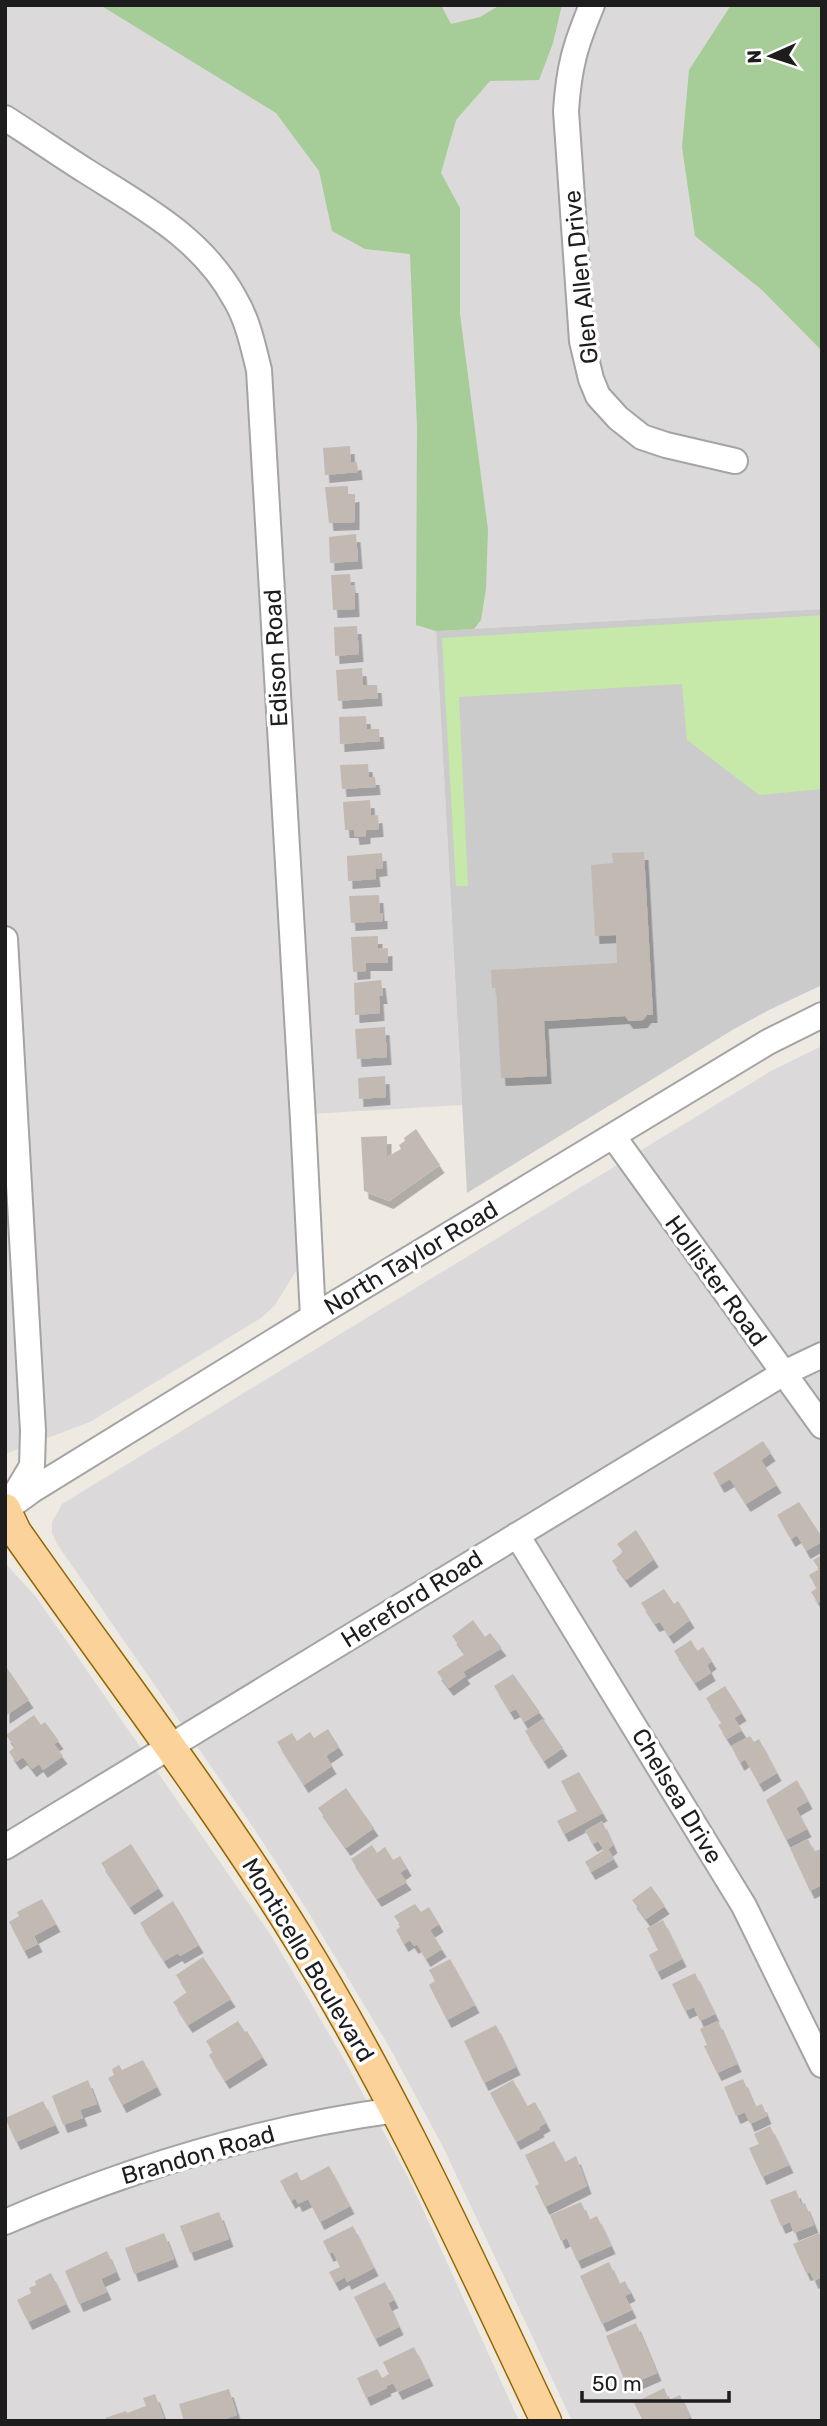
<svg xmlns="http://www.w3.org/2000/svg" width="827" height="2426" font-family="Rubik,sans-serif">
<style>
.residential{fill:#dbd9d9}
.religious{fill:#cbcbcb}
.grass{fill:#c6e8a8}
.forest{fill:#a6cd97}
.building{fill:#c2bab2;filter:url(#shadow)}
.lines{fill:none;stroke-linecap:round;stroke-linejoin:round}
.minor-casing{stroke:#a4a4a4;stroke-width:28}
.major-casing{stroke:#936702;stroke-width:33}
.minor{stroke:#fff;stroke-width:24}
.major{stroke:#fbd39a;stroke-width:30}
.labels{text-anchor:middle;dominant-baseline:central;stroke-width:7;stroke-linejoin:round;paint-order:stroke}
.street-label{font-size:24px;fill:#1d1d1d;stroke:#fff}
</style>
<defs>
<filter id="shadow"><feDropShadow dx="4.5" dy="8" stdDeviation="0" flood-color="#0004"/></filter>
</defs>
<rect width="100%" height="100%" fill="#eeeae2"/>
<path class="residential" d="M5,5h817v604l-386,22 26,474 -169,10 5,136 -2,20 -21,34 -14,13 -171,104 -85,32z
M822,1046v1375h-250l-128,-272 -54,-101 -83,-138 -52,-80 -198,-286 -5,-11v-11l10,-18 709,-433z
M5,1563l31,34 236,340 73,124 65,120 109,240h-514z"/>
<path class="religious" d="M822,609v376l-53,25 -35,19 -267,164 -31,-562z"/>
<path class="grass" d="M822,615v174l-63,6 -72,-55 -5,-56 -223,13 9,189h-12l-14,-248z"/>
<path class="forest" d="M100,5h341l10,19 29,-7 20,-12h62l-9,38 -14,37 -49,1 -34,39 -15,53 19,35v106l28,216 -2,58 -5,32 -7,9 -38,2 -20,-6 1,-197 -7,-174 -45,-5 -33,-18 -13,-60 -43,-58z
M731,5h91v346l-60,-61 -67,-54 -13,-89 7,-77z"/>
<path class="building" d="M350,446l1,17 6,-1 1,10 -33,3 -2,-27z
M348,486v9l7,-1v28l-26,1 -4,-36z
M356,534l2,27 -28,2 -1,-26z
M350,574l1,11h3l1,24 -22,1 -2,-35z
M357,626l2,28 -24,2 -1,-29z
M362,668l1,17h14l1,13 -40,3 -2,-31z
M366,716l1,13h12l1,12 -40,3 -1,-27z
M368,764l1,13h6l1,10 -34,2 -2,-24z
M370,800l1,16 7,-1 1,14 -13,1v6l-11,1 -1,-7h-9l-2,-28z
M644,852l9,163h-6l-4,5 -14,1 -4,-5 -81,5 3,55 -46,2 -5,-90h-4l-1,-18 126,-7 -1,-28 -21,1 -4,-71 22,-2 -1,-10z
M382,853l1,15 -8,1 1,10 -28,2 -1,-25z
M379,895l1,18h3v8l-32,2 -2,-27z
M378,936v13l10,-1v15h-22v8l-13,1 -2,-35z
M381,980l2,16h-4l1,17 -25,2 -1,-32z
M385,1027l2,30 -30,2 -2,-30z
M385,1076l1,21 -27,2 -1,-21z
M416,1129l24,36 -51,36 -25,-10 -3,-54 26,-1v21l14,-8 -2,-4 6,-4 -1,-3z
M763,1441l8,12 -10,7 16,25 -31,19 -16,-25 -10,6 -7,-12z
M799,1502l23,35v5l-16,9 -9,-16 -6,4 -14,-24z
M636,1530l18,29 -28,21 -14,-19 11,-9 -6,-8z
M822,1555v45l-4,3 -7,-11 6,-4 -8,-13 10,-6 -6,-9z
M664,1589l10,15 4,-3 12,19 -21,16 -9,-14 -5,2 -14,-21z
M473,1620l12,17 5,-4 12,15 -39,24 3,4 -17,12 -12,-16 28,-18 -13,-18z
M691,1640l6,11 6,-4 9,14 -5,4 4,8 -16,10 -21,-32z
M5,1665l24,35 -24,16z
M513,1674l27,38 -16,10 -8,-13 -6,3 -16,-26z
M725,1686l17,27 -8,5 8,12 -15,9 -9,-14 4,-2 -16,-25z
M34,1715l7,10 4,-3 14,19 -5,3 9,12 -20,14 -4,-6 -7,5 -9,-12 -7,5 -7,-10 6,-5 -9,-12z
M543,1719l20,29 -19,13 -19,-30z
M328,1729l11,18 -13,9 6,10 -28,19 -27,-43 15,-9 5,8 13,-9 4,6z
M750,1736l4,6 5,-3 18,34 -18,11 -14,-25 -5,4 -9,-17z
M579,1772l24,41 -39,21 -7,-13 20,-10 -16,-30z
M797,1780l11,21 -12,7 11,21 -21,11 -20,-40z
M346,1788l28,40 -28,20 -28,-40z
M602,1821l11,24 -5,4 6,10 -23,13 -6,-10 19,-12 -6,-9 -5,3 -8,-13z
M808,1839l6,12 8,-2v36l-12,6 -20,-43z
M131,1844l28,44 -29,19 -29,-44z
M372,1845l5,8 8,-6 8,13 7,-4 7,12 -7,5 7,9 -30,17 -26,-40z
M651,1886l14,20 -19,13 -14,-19z
M42,1899l14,25 -22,12 4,8 -14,7 -15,-29 10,-6 -2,-4z
M173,1901l26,44 -19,11 -2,-3 -14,8 -24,-38z
M415,1904l6,8 8,-5 10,17 -9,6 12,19 -16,10 -9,-15 -3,2 -4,-6 -6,4 -8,-14 5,-4 -7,-10z
M663,1920l19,39 -25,13 -8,-17 9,-5 -11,-22z
M203,1957l28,42 -43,26 -15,-23 14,-10 -11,-17z
M450,1959l25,46 -28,15 -18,-35 6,-4 -6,-11z
M695,1973l20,41 -15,7 -6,-14 -9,4 -13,-27z
M238,2021l7,11 2,-1 16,26 -38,24 -16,-26 4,-3 -7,-11z
M718,2021l19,43 -20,9 -13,-27 3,-1 -7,-16z
M496,2025l20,42 -32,16 -20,-42z
M143,2060l14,27 -35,18 -14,-27 6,-3 -2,-6 7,-4 3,5z
M743,2079l12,28 7,-3 5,12 -17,8 -5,-12 -9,4 -12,-29z
M88,2080l9,24 -17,6 3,8 -20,7 -11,-29z
M513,2080l14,26 8,-4 11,21 -7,4 1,2 -24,13 -26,-49z
M43,2101l12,24 -39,17 -11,-24z
M770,2126l19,39 -27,12 -13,-29 10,-4 -5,-10z
M554,2141l11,21 11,-6 11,30 -42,21 -10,-21 4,-2 -14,-29z
M329,2166l21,40 -30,16 -12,-23 -10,5 -3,-6 -4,3 -11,-20 17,-9 4,9z
M796,2190l5,14 4,-1 9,22 -20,8 -4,-11 -9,4 -11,-26z
M581,2202l8,18 8,-4 14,30 -34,15 -10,-23 -6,3 -11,-26z
M219,2212l10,27 -39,14 -10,-27z
M353,2226l21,42 -27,14 -2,-5 -10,6 -6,-11 11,-5 -7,-15 -4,2 -6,-13z
M164,2233l10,26 -40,15 -9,-26z
M819,2233l3,6v38l-8,4 -4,-9 -4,1 -13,-29z
M107,2251l9,21 -15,7 6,13 -28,12 -14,-33z
M609,2262l10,22 6,-3 6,12 -6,3 7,14 -30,14 -22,-48z
M51,2273l15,31 -38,18 -11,-22 14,-7 -2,-5 7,-3 -1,-4z
M385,2282l9,18 -6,3 11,24 -24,12 -21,-42z
M636,2323l21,50 -30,13 -21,-50z
M414,2347l15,31 -31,14 -5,-9 -7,3 1,2 -21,10 -9,-20 20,-9 5,9 7,-4 -6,-12z
M664,2388l5,12 11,-5 10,22 -7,4h-40l-9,-18z
M229,2389l8,26 -19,6h-34l-5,-17z
M155,2394l9,24 -9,3h-49l-1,-3 21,-7 1,2 19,-7 -3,-8z"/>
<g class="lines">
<defs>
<path id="minor" d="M592,5c-17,41 -23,61 -26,106l16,230 9,38 7,17 20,22 24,19 24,8 69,16
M5,118c27,17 54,36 81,53 57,36 116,67 149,128 13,22 18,47 24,71l44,750 10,197
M5,939l28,492 -1,35 -22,37
M613,1136l209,290
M5,1510l29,-21 279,-172 455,-275 54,-27
M517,1535l227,371 78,159
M5,1847l777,-473 40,-19
M5,2222c126,-54 256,-94 391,-112"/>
<path id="major" d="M5,1509l11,23c94,134 195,265 281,404 96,154 171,321 249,485"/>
</defs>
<use href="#minor" class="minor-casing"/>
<use href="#major" class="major-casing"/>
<use href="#minor" class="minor"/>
<use href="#major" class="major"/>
</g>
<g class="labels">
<g class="street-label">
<text transform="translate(581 277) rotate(-96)">Glen Allen Drive</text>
<text transform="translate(276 658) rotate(-93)">Edison Road</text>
<text transform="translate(411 1258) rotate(-31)">North Taylor Road</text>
<text transform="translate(716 1281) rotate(54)">Hollister Road</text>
<text transform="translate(412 1599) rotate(-32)">Hereford Road</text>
<text transform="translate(677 1796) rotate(59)">Chelsea Drive</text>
<text transform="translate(308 1960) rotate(59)">Monticello Boulevard</text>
<text transform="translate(198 2155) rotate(-16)">Brandon Road</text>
</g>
</g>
<rect width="827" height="2426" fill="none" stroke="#1d1d1d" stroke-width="14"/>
<g transform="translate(771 56) rotate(267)" stroke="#ffffff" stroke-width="5" paint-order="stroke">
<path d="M0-5L12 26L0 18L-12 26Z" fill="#1d1d1d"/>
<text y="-10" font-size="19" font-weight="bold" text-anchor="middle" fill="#1d1d1d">N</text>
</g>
<path d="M582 2391v10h147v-10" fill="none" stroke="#1d1d1d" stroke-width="3.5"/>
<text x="592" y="2391" font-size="21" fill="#1d1d1d" stroke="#ffffff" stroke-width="5" paint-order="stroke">50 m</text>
</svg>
